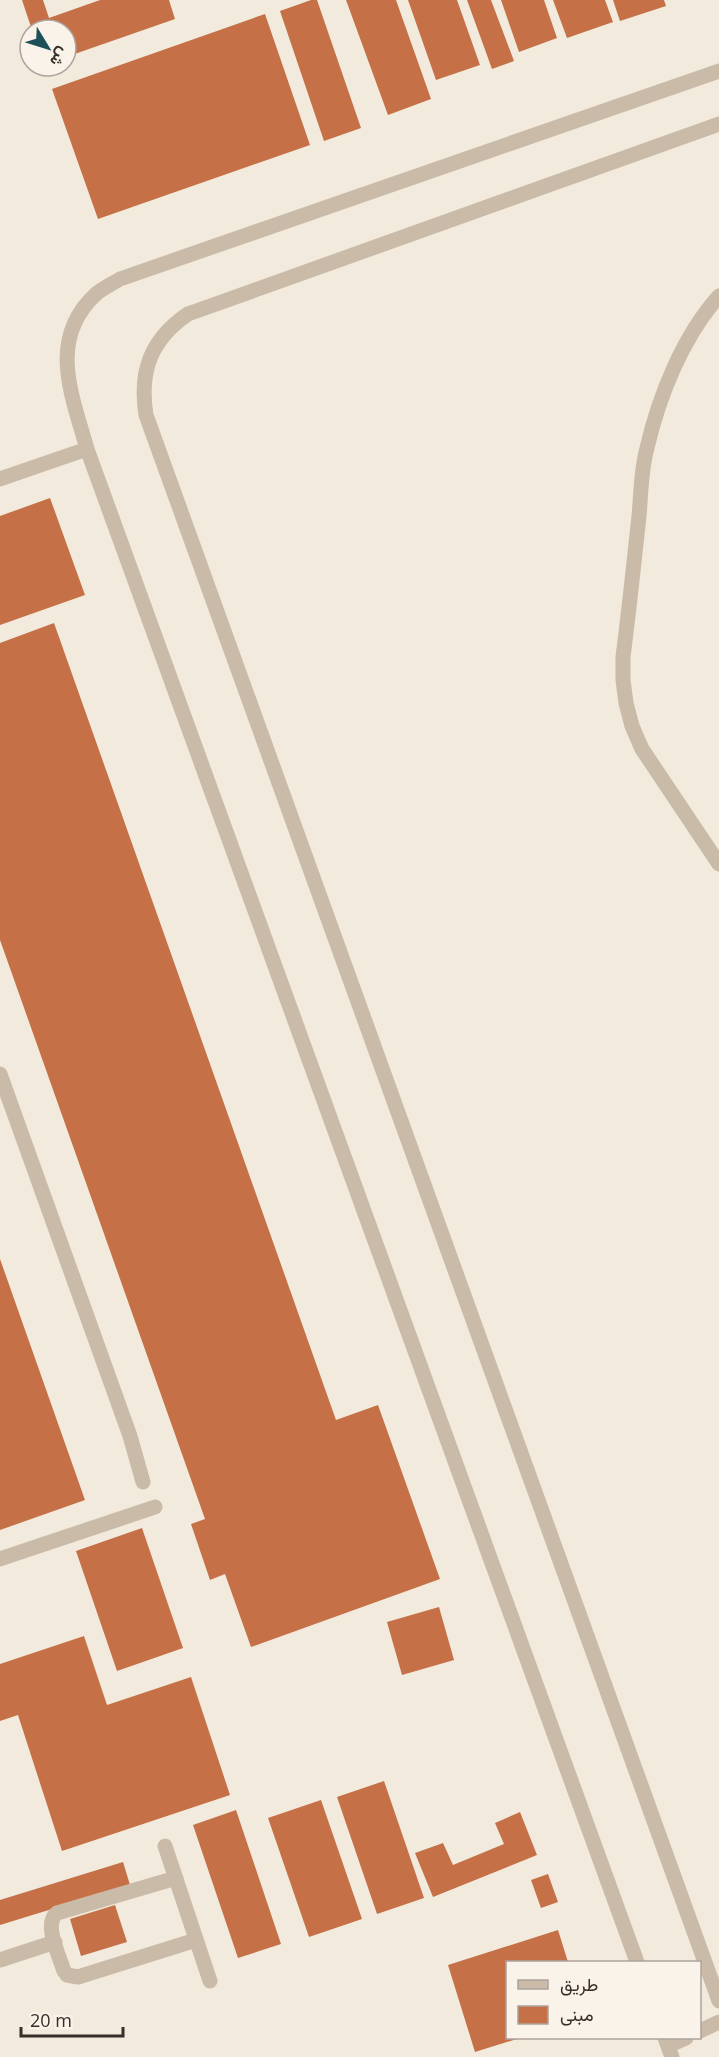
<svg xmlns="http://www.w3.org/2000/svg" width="719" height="2057" font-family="'Open Sans',Vazirmatn,sans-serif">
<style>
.building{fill:#c57047}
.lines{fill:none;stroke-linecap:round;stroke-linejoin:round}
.minor{stroke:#cabba8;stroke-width:15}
</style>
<rect width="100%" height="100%" fill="#f2eadc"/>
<path class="building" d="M22,0h21l6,18 51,-18h69l6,19 -109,38v-27h-34z
M311,0h6l44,128 -37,13 -44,-130z
M346,0h50l35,99 -43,16z
M408,0h49l23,65 -44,15z
M467,0h24l23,61 -22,8z
M501,0h43l13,38 -38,14z
M553,0h52l8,22 -46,16z
M613,0h51l2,6 -46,15z
M265,14l45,131 -212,74 -46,-130z
M50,498l35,97 -85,30v-109z
M54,623l282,797 42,-15 62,174 -189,68 -26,-73 -15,6 -19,-56 14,-5 -205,-579v-297z
M0,1259l85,241 -85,30z
M142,1528l41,120 -66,23 -41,-120z
M439,1607l15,53 -52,15 -15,-53z
M84,1636l23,69 84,-28 39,118 -168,56 -44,-136 -18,6v-57z
M384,1781l40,117 -47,16 -40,-117z
M321,1800l41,119 -53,18 -41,-119z
M236,1810l45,134 -43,14 -45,-133z
M520,1812l17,43 -104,42 -18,-44 28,-10 10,22 51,-21 -9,-21z
M123,1862l7,23 -130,40v-25z
M548,1874l10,28 -17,6 -10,-28z
M115,1905l12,37 -46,14 -11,-37z
M558,1930l10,32h-60v76h12l-45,14 -27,-87z"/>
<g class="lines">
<path class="minor" d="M719,124l-531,190c-37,25 -49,57 -42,101l573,1586
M719,296c-36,40 -60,100 -72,152 -6,21 -6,46 -8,68 -5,47 -10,94 -16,141v23l3,23 6,23 10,23 77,115
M0,479l87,-30
M0,1074l130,362 13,46
M0,1559l155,-52
M165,1846l45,135
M176,1878l-119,35c-14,11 2,42 7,58l3,4 11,2 118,-37
M0,1960l55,-18
M637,1962l-550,-1513c-15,-54 -40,-110 9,-155 7,-6 16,-10 24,-15l599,-208
M700,2031l19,-9
M665,2038l7,19
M668,2046l18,-8"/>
</g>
<rect x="506" y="1961" width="195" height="78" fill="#faf3e9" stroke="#aca49c" stroke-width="1.5"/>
<rect x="518" y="1980" width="30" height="9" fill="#cabba8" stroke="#aca49c" stroke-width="1.5"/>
<text x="560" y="1991" font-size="18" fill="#372e28">طريق</text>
<rect x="518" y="2006" width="30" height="18" fill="#c57047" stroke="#aca49c" stroke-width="1.5"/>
<text x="560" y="2021" font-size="18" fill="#372e28">مبنى</text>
<g transform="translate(48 48) rotate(128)"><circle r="28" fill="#faf3e9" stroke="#aca49c" stroke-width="1.5"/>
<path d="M0-4.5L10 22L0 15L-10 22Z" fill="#1e5059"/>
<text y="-9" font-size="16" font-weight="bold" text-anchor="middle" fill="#372e28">ش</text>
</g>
<path d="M21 2027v9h102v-9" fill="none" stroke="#372e28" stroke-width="3"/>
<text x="30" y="2027" font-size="18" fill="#372e28" stroke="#faf3e9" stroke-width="4.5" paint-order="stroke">20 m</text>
</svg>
